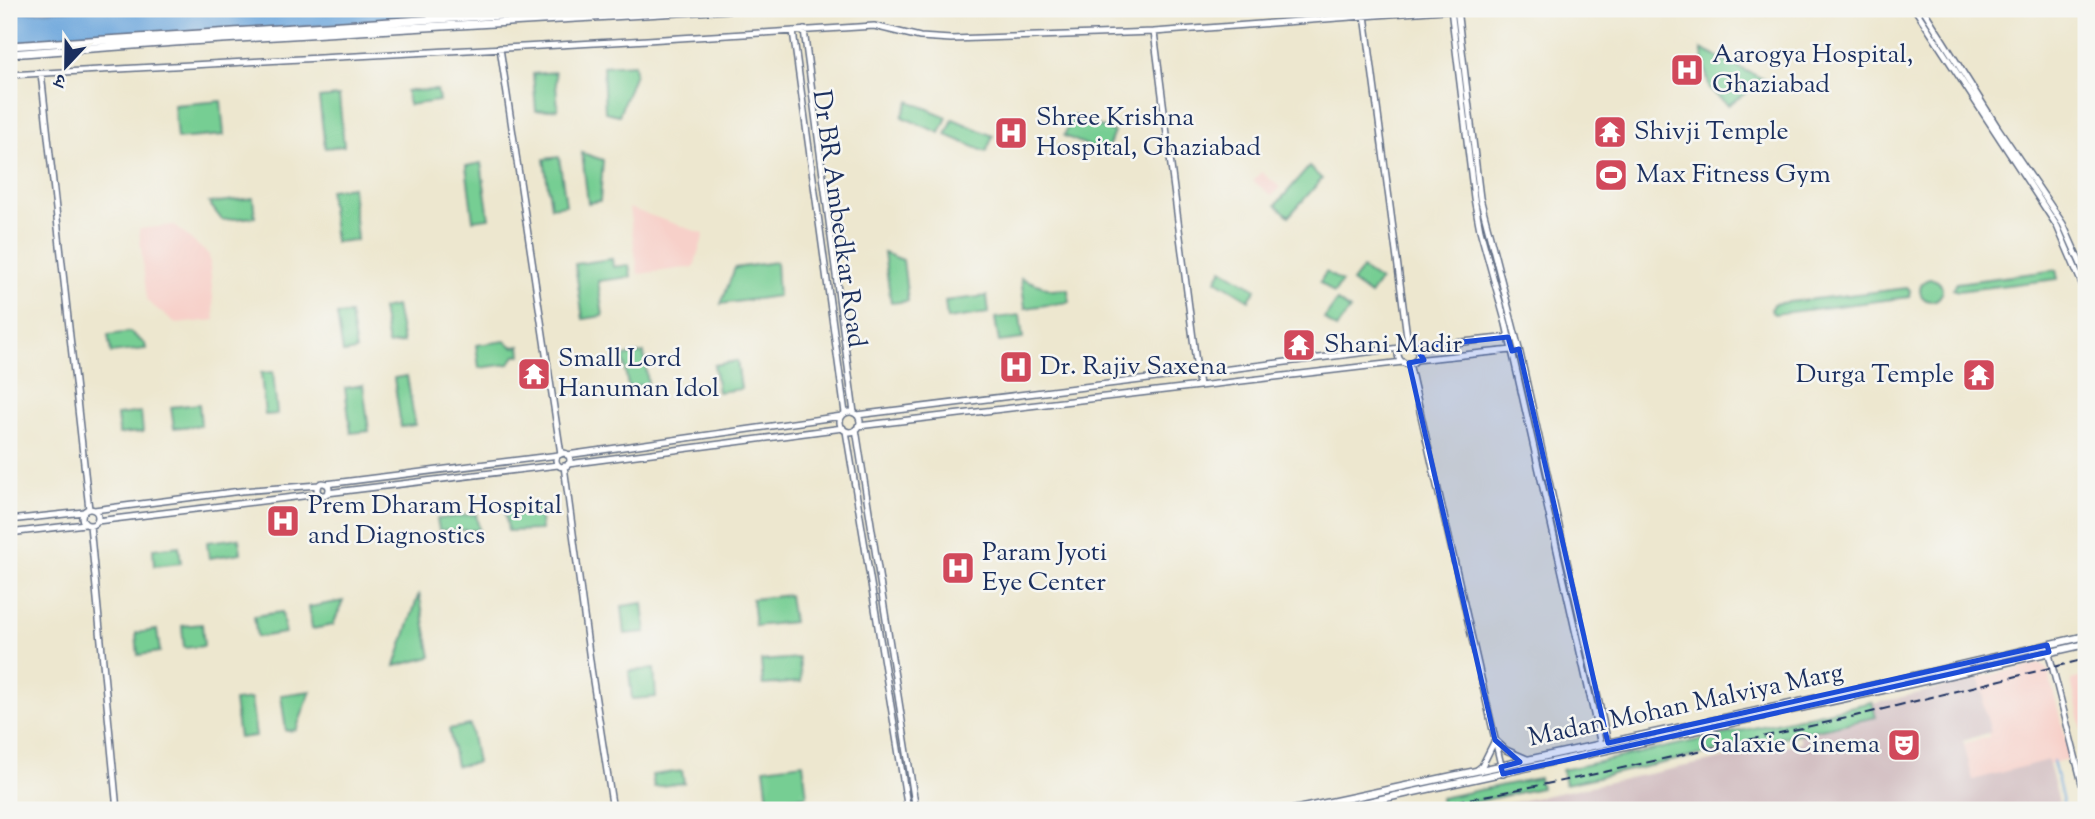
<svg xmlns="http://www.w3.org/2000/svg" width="2095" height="819" font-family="'Sorts Mill Goudy','Noto Serif Devanagari',serif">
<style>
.built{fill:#f7d0c9}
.industrial{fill:#d2bec1}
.green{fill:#76ce93;stroke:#487e78;stroke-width:2}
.water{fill:#6ca6dc;stroke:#446a9d;stroke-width:2}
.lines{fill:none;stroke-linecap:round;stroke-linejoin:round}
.stream{stroke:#6ca6dc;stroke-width:2}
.minor-casing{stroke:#646f86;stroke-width:8}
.major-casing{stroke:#646f86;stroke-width:9}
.highway-casing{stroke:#646f86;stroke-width:10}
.minor{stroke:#fff;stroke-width:5}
.major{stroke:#fff;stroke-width:6}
.highway{stroke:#fff;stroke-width:7}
.rail{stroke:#1b2f5e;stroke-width:2;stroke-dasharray:10 5;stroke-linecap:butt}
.marked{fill:#1d4ed8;fill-opacity:0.2;stroke:#1d4ed8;stroke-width:5;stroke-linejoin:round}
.labels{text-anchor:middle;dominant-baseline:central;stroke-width:5;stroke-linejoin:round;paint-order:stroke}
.poi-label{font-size:26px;fill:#1b2f5e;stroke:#f6f6f2;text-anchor:start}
.street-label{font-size:26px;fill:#1b2f5e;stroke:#f6f6f2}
</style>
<rect width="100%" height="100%" fill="#f6f6f2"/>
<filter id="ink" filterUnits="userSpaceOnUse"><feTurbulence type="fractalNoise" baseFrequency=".0143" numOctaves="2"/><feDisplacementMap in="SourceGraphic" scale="14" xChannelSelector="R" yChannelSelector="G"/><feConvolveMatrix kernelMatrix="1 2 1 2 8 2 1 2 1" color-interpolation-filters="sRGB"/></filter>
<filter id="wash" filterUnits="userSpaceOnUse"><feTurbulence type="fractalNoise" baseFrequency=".00686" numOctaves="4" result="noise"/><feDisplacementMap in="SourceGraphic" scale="28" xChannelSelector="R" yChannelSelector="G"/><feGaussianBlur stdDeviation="1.57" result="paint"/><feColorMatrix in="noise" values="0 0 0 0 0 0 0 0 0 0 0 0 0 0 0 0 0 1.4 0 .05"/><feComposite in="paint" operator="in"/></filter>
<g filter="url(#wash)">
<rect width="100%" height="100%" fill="#ede7cf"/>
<path class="built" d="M1261,172l19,15 -8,9 -19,-15z
M629,208l75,26 -10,33 -56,7z
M174,225l35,30 6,65 -39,4 -29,-23 -8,-72z
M2041,663l7,8 23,87 -99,27 -10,-41 27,-7 -9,-36 4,-1 -5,-22z
M2086,676v53l-4,1 -11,-50z"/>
<path class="industrial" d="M1979,679l5,19 -1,6 8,28 -28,9 10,39 75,-20 13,50h-584l324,-68 -6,-20z"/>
<path class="green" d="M1701,49l64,31 -37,25 -18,-15z
M634,64l1,9 -16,42 -14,-3 -2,-46z
M555,72l3,37 -22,2 -3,-37z
M437,90l2,11 -30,4 -3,-14z
M339,96l5,50 -19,2 -6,-50z
M221,101l3,34 -47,4 -3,-34z
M909,101l38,16 -7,16 -38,-16z
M1072,115l42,17 -8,21 -42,-17z
M953,119l40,17 -7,16 -40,-17z
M582,153l21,7 -3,41 -12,2z
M559,157l7,48 -15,2 -7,-48z
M481,163l8,55 -16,2 -7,-54z
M1309,167l13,12 -33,37 -13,-11z
M352,187l5,53 -22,2 -6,-52z
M253,198l2,19 -33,3 -13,-17z
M884,253l19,7 5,41 -17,2z
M612,259l1,8 16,-2 2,12 -33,4 5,35 -20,3 -8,-55z
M776,262l2,34 -57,8 14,-36z
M1222,269l34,20 -7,11 -33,-20z
M1362,269l18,12 -10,14 -18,-13z
M2056,270l2,9 -100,12 -5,-2 4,-6z
M1326,272l16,10 -8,11 -14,-11z
M1021,278l31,12 16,-1 1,13 -44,6z
M1920 290a11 11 0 1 1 22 0a11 11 0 1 1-22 0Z
M1907,288l3,3 -1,6 -135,17 -3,-4 2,-6z
M987,296l2,17 -42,6 -2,-18z
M1337,301l13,9 -14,18 -12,-9z
M396,306l7,37 -15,2 -6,-36z
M350,314l6,37 -13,2 -6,-38z
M1020,315l3,24 -24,3 -4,-24z
M130,332l15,12 1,5 -35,4 -3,-18z
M505,341l8,6 7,-1 1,9 -6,1 -6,8 -30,4 -3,-23z
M644,353l4,31 -20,3 -5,-31z
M737,361l4,28 -23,3 -4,-27z
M273,372l4,42 -12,1 -4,-42z
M407,376l8,49 -14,2 -7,-49z
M363,385l6,46 -18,2 -6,-45z
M199,404l2,21 -27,3 -3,-21z
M141,412l2,20 -24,2 -2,-19z
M539,507l2,23 -33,1 -3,-20z
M476,514l3,16h-40l-2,-11z
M239,538l2,15 -32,5 -2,-16z
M179,546l2,17 -27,3 -1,-17z
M419,593l12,64 -36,9z
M789,595l4,27 -38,4 -3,-27z
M343,601l-10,24 -21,4 -3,-22z
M643,603l3,29 -21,2 -3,-28z
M282,612l3,21 -28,4 -3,-21z
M202,624l2,22 -20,2 -2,-22z
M157,630l3,22 -22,3 -2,-22z
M799,658l2,24 -38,3 -2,-24z
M654,669l2,28 -24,2 -3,-28z
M311,691l-15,39 -10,1 -5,-36z
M251,699l5,37 -17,2 -5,-37z
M1872,702l4,15 -311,67 -3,-14z
M470,725l7,38 -21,3 -7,-37z
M803,763l4,33 -39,4 -4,-32z
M682,771l2,12 -30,4 -2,-12z
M1539,778l2,10 -100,21 -1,-11z"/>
<path class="water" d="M75,9h510l-576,37v-33z"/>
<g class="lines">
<path class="stream" d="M2053,761l12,49"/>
</g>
</g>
<g filter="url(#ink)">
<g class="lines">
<defs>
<path id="minor" d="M1451,9l23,189 6,32 26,94 95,421
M1457,9l23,189 39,151 89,394
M1915,9l142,217 29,67
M1923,9l75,119 65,96 23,52
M1365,15l43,329
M804,30l50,383
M793,31l52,382
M1154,32l45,354
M500,48l61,406
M41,73l48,436
M9,75l622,-34 243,-15 46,11 31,2 203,-7 303,-23
M1398 354a10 10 0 1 1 20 0a10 10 0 1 1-20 0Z
M1415,347l95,-10
M1415,360l97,-10
M1409,363l94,411
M840 422a10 10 0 1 1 20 0a10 10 0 1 1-20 0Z
M857,415l543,-67
M858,426l545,-64
M856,429l60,381
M846,431l62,379
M556 460a7 7 0 1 1 14 0a7 7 0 1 1-14 0Z
M567,455l275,-39
M568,464l275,-36
M564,466l27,202 22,142
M317 489a6 6 0 1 1 12 0a6 6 0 1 1-12 0Z
M326,484l233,-29
M327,493l231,-28
M82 517a8 8 0 1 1 16 0a8 8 0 1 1-16 0Z
M94,510l147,-19 78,-6
M9,520l75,-8
M97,521l222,-27
M90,525l27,285
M9,533l76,-9
M2048,650l38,149
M1477,770l5,-4 13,-26 11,10 21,9"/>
<path id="major" d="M1293,810l539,-115 254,-59
M1331,810l584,-127 171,-39"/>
<path id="highway" d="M9,46l587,-37
M9,54l180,-13 541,-32"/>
</defs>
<use href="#minor" class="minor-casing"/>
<use href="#major" class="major-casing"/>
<use href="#highway" class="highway-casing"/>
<use href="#minor" class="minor"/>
<use href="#major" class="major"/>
<use href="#highway" class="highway"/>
<path class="rail" d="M1411,810l166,-32 270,-60 239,-59"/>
</g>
</g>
<path class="marked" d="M1508,337l4,14 7,-2 89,394 439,-98 2,7 -546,122 -2,-7 19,-5 -25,-22 -86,-377 15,-3 -9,-13z"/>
<defs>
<symbol id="hospital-square" viewBox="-11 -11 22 22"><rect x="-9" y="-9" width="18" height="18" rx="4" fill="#d1495b" stroke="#f6f6f2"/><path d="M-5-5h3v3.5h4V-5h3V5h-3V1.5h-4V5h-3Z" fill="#fff"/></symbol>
<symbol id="temple-square" viewBox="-11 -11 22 22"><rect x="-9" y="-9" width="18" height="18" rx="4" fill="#d1495b" stroke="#f6f6f2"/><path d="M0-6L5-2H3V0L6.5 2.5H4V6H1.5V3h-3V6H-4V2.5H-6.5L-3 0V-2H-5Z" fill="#fff"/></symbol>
<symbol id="stadium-square" viewBox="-11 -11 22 22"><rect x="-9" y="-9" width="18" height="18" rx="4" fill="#d1495b" stroke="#f6f6f2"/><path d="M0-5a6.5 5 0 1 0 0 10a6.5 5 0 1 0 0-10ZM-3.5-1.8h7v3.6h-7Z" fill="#fff"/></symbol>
<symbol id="theatre-square" viewBox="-11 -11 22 22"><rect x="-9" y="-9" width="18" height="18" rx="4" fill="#d1495b" stroke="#f6f6f2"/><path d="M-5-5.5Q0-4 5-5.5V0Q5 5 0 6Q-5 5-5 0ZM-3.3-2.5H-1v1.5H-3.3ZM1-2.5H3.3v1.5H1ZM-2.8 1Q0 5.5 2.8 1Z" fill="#fff"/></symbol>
</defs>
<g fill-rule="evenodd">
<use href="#hospital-square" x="1668" y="51" width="38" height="38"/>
<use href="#temple-square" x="1591" y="113" width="38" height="38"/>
<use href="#hospital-square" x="992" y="114" width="38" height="38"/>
<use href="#stadium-square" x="1592" y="156" width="38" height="38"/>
<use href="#temple-square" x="1280" y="326" width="38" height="38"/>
<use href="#hospital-square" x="997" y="348" width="38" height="38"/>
<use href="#temple-square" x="515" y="355" width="38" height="38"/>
<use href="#temple-square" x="1960" y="356" width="38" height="38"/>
<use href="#hospital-square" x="264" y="502" width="38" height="38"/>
<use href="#hospital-square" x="939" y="549" width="38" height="38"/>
<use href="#theatre-square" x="1885" y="726" width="38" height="38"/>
</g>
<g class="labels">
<g class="poi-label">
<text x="1712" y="55">Aarogya Hospital,<tspan x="1712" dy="30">Ghaziabad</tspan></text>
<text x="1036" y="118">Shree Krishna<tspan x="1036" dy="30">Hospital, Ghaziabad</tspan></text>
<text x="1634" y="132">Shivji Temple</text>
<text x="1636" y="175">Max Fitness Gym</text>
<text x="1324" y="345">Shani Madir</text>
<text x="558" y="359">Small Lord<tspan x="558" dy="30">Hanuman Idol</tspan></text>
<text x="1040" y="367">Dr. Rajiv Saxena</text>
<text x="1954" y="375" text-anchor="end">Durga Temple</text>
<text x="308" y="506">Prem Dharam Hospital<tspan x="308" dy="30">and Diagnostics</tspan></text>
<text x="982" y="553">Param Jyoti<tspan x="982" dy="30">Eye Center</tspan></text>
<text x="1880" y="745" text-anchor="end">Galaxie Cinema</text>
</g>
<g class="street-label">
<text transform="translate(838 219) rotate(82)">Dr BR Ambedkar Road</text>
<text transform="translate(1686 706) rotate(-12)">Madan Mohan Malviya Marg</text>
</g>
</g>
<rect width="2095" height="819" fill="none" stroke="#f6f6f2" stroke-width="35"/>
<g transform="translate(66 66) rotate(202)" stroke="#f6f6f2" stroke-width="5" paint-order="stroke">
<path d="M0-5L12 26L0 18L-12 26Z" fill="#1b2f5e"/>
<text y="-10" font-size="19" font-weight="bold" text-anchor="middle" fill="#1b2f5e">उ</text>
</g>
</svg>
